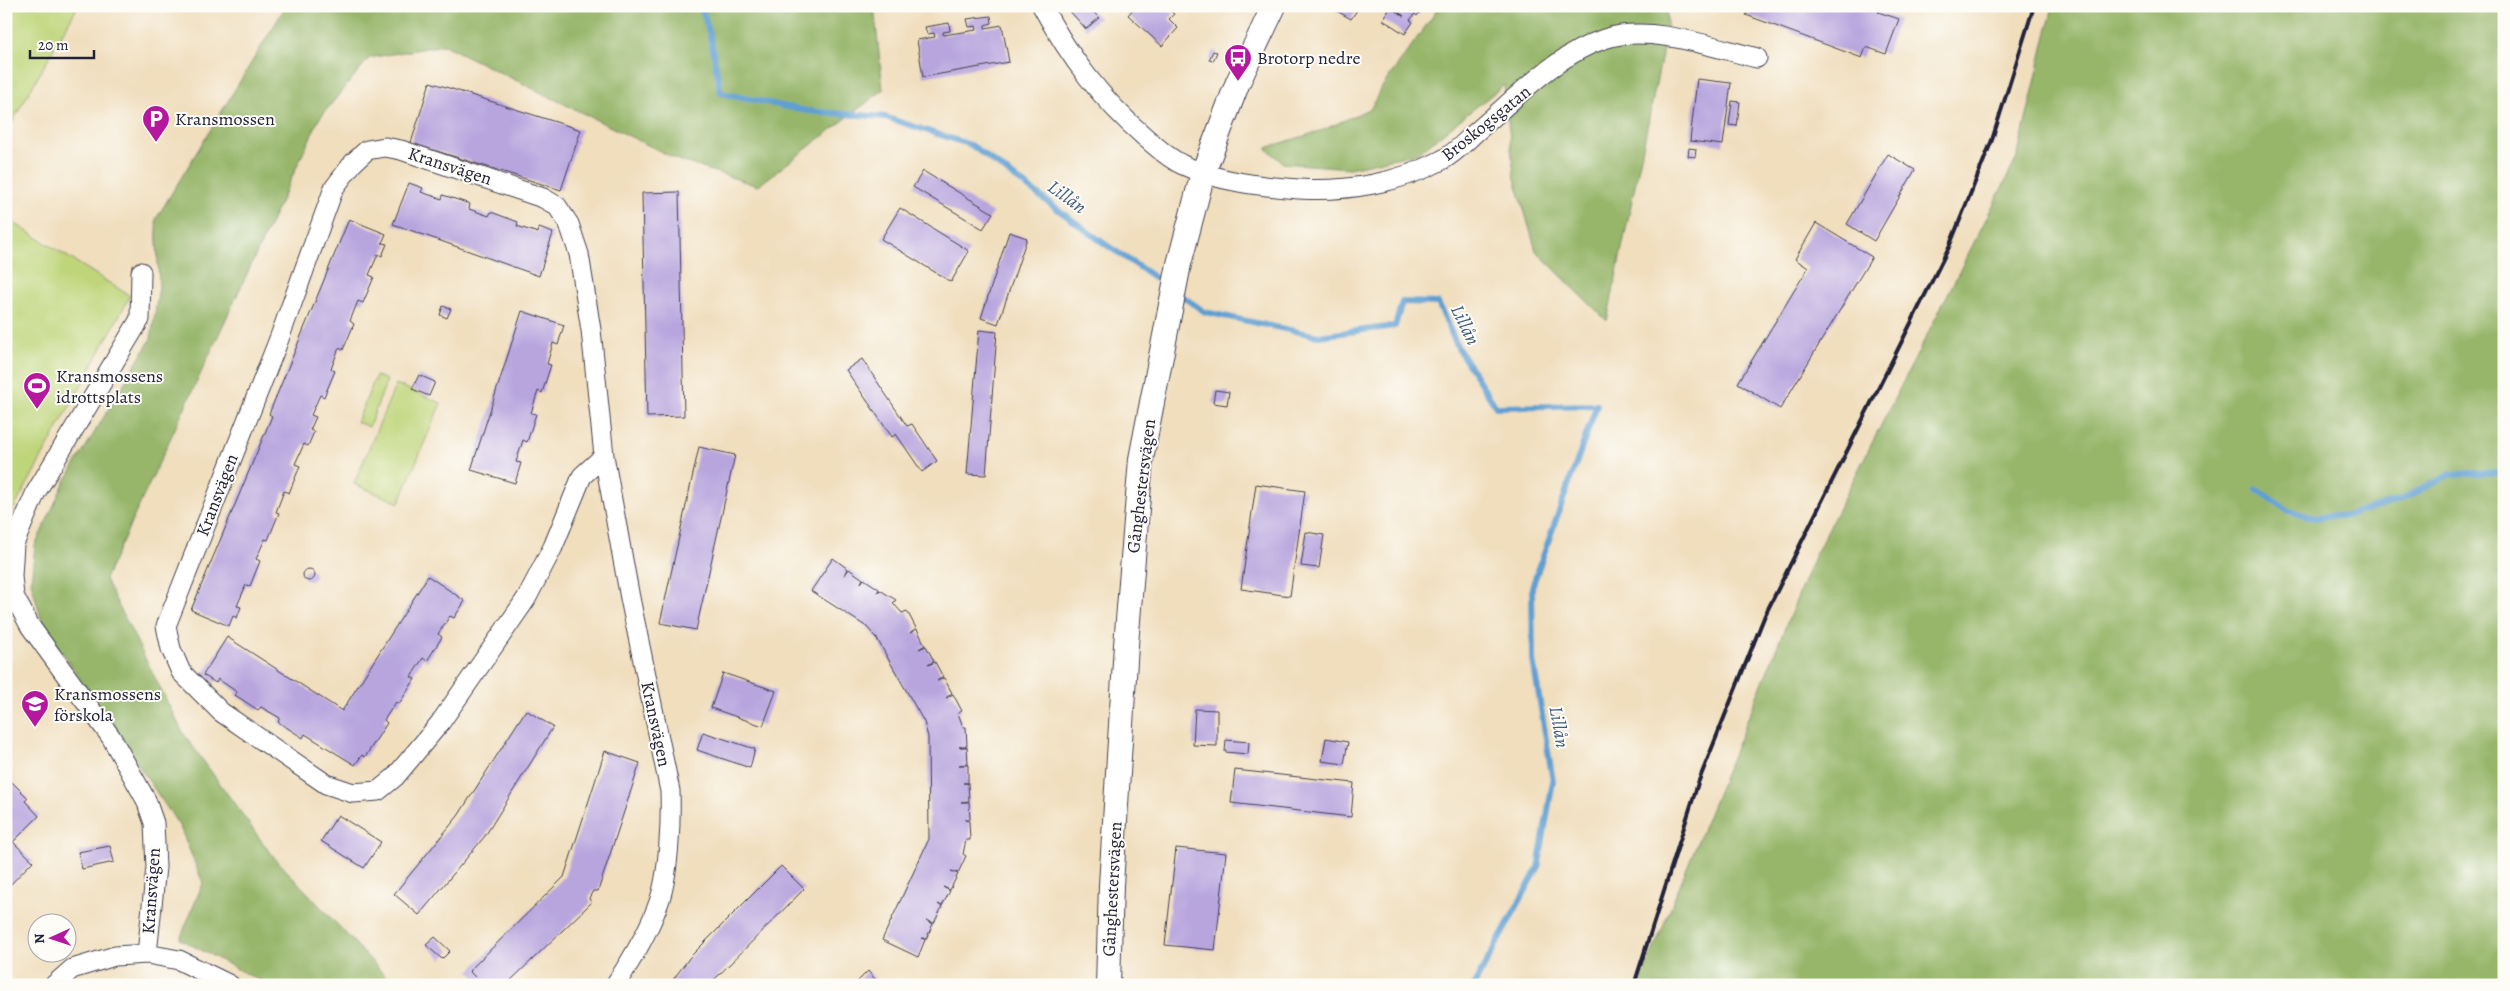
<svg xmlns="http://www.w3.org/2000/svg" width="2510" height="991" font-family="Alegreya,serif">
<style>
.green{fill:#bfd57a;stroke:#707c5a}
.forest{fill:#97b66a;stroke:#5c6c52}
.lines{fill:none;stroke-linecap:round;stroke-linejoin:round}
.stream{stroke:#5f9fd2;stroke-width:6}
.building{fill:#b8a5de}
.minor-casing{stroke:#413e4e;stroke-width:21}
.tertiary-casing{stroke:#413e4e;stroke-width:26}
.minor{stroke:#fff;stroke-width:19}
.tertiary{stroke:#fff;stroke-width:24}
.rail{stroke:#22223b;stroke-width:4}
.labels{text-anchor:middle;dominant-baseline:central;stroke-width:4;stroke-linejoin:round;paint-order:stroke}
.poi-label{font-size:18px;fill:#22223b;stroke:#fdfcf7;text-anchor:start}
.street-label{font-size:18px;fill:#22223b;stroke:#fdfcf7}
.water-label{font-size:19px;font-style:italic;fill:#3d5a7f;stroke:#fdfcf7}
</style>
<rect width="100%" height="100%" fill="#fdfcf7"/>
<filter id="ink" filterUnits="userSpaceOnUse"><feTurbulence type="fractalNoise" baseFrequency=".02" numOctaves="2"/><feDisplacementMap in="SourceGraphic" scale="10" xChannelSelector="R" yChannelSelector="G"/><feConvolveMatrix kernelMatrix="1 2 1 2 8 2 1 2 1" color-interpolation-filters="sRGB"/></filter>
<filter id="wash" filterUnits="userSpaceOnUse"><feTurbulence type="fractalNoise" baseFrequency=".0096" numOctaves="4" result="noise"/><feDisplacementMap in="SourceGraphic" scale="20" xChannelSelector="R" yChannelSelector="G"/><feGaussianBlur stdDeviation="1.12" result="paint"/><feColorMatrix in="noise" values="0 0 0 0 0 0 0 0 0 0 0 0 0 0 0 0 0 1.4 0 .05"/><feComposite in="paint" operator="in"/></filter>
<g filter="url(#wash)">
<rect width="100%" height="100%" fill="#f0debd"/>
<path class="green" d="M6,6h72l-72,127z
M6,218l124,78 -124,227z
M376,376l11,4 -18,47 -12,-5z
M396,384l45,19 -42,100 -45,-19z"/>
<path class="forest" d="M286,6h588l9,84 -125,96 -80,-26 -234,-115 -75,13 -50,61 -214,460 78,154 88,121 123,131h-126l-88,-46 23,-56 -23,-56 -138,-205 -11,-40 4,-36 29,-63 87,-144 8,-52 -3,-68z
M1440,6h227v23l-5,26 -55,266 -71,-70 -22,-76 -10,-90 -86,68 -68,15 -67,-5 -17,-15 57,-18 48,-22 11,-21z
M2053,6h451v979h-865l174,-426 204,-401z"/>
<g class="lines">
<path class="stream" d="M701,6l9,29 11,58 86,18 78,6 86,28 131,97 67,45
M1179,294l26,18 113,24 77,-10 7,-24 36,1 21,47 37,57 101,-2 -65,182 1,73 20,121 -15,87 -64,117
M2257,489l32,22 26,7 34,-3 49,-14 53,-27 53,-2"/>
</g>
<g id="blocks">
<path class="building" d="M1072,6h16l11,12 -13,11 -18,-20z
M1136,6h29l9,8 -5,5 9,9 -16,18 -34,-31z
M1328,6h32l-9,13z
M1397,6h27l-7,10 -2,-2 -5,6 3,2 -8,12 -22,-14 7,-12 14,8 -9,-6z
M1750,6h130l-2,6 21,7 -13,35 -20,-7 -4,11 -116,-43z
M991,16l1,7 -7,2v3l17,-3 7,37 -86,15 -6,-37 18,-3 -1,-4 -7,1 -2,-7 24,-4 1,8 -7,1v3l34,-5 -1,-4 -7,1 -2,-8z
M1213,51l4,1 -4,9 -4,-1z
M1697,79l34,4 -8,62 -33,-4z
M430,82l151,48 -20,60 -150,-47z
M1732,101l8,1 -3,24 -8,-1z
M1689,148l7,1 -1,8 -7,-1z
M1888,154l27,16 -41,71 -27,-17z
M923,171l70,42 -10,16 -70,-42z
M409,183l14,5 -2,4 21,7 1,-4 27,9 -1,5 20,7 2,-4 27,10 -1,4 21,7 1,-5 14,5 -14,43 -146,-52z
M679,192l5,224 -37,1 -5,-224z
M900,208l69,43 -18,31 -70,-43z
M349,219l37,15 -4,9 5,1 -5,12 -4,-2 -9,21 5,2 -11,26 -5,-2 -8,20 4,3 -11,26 -4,-2 -8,21 4,2 -11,26 -4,-2 -9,20 5,2 -6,13 4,2 -6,14 -4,-2 -9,20 5,2 -11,27 -5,-2 -8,21 3,1 -11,27 -3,-1 -9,20 4,2 -10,25 -4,-1 -9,21 4,1 -4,11 -4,-2 -4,10 -38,-16 81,-194 -3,-2z
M1816,223l56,34 -92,152 -42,-26 70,-115 -13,-9z
M1009,232l18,6 -29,86 -17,-6z
M443,306l8,3 -4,9 -7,-3z
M522,311l42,14 -6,20 -5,-2 -6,21 4,1 -9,28 -4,-2 -7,22 5,1 -9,28 -4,-2 -7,22 5,1 -6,20 -44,-13z
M979,330l18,2 -11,143 -19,-1z
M862,359l45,67 5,-2 25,37 -15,11 -26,-38 -4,3 -46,-67z
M419,375l16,7 -6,14 -17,-7z
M1215,390l14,2 -2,13 -14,-2z
M699,447l36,8 -39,175 -36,-7z
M1256,484l49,7 -15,105 -49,-7z
M1306,532l18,3 -5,33 -18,-2z
M833,558l15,11 -4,7 5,-7 14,10 -2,4 3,-4 15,10 -2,4 3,-3 16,10 -3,3 9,10 5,-2 9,17 -6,5 7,-4 8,16 -6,4 7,-3 8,15 -6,4 7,-3 8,15 -6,4 7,-3 8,15 -6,5 7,-4 9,17 -4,2 5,14h3l1,19 -8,1h8l1,17 -9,1h9v18h-5h5l1,18 -8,1h8l1,18h-5l4,1 1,19h-4l-3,14 3,2 -8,17 -7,-2 7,3 -8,16 -7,-3 7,4 -8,15 -4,-2 4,3 -8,16 -8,-3 7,4 -7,15 -4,-1 3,2 -7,17 -36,-17 47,-101 -1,-102 -4,-15 -47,-83 -10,-12 -56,-36z
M303 575a6 6 0 1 1 12 0a6 6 0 1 1-12 0Z
M428,576l37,25 -11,17 -4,-2 -12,18 4,3 -15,24 -4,-3 -12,19 4,2 -16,25 -3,-2 -12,18 3,3 -22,34 -3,-2 -7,10 -50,-31 -2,4 -25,-16 2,-4 -19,-11 -3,3 -23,-15 2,-3 -19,-13 -2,4 -13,-8 24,-38 115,74z
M723,673l53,18 -13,35 -52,-18z
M1195,709l22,1v36l-24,-1z
M526,710l27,17 -68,109 -66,79 -25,-21 64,-78z
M703,732l52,17 -5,19 -53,-18z
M1326,738l22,4 -4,22 -22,-3z
M1226,740l23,2 -1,12 -23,-2z
M605,751l35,12 -42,128h-5l-4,7 2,5 -85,82h-23l-14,-14 95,-94z
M1235,770l119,13 -3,34 -120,-14z
M12,782l16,16 -3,3 14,15 -26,26 20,19 -22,23 -5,-4v-96l2,2z
M338,815l43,27 -17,26 -43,-27z
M110,846l4,16 -32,7 -4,-17z
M1176,848l50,5 -11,97 -50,-5z
M781,866l23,23 -95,96h-40l21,-28z
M435,937l15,14 -8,8 -16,-14z
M868,971l12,14h-26z"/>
</g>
</g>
<g filter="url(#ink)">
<use href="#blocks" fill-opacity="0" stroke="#413e4e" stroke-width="1"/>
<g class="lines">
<defs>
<path id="minor" d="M1042,6c28,52 59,93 104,132 12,10 23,21 37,27 36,17 77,21 116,24 48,3 100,-6 143,-29 12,-6 23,-18 33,-27 38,-32 80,-78 129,-94 46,-15 108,8 153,19
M141,272l-1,47 -104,173 -22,52 -2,32 2,20 16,30 81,111 35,63 8,23 2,44 -9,87
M604,456l-22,20 -29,71 -27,52 -22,32 -64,92 -45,54 -17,14 -25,2 -27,-9 -105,-72 -40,-40 -10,-23 -5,-23 113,-287 55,-151 19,-25 14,-13 18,-3 16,3 142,48 14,8 12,18 10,30 12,76 13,126 26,142 40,193c1,30 -1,80 -10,108 -10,31 -27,59 -45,86
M54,985l18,-16 43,-13 32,-2 32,6 51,25"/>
<path id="tertiary" d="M1108,985l3,-100 15,-240 15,-186 38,-195 24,-91 35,-91 36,-76"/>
</defs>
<use href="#minor" class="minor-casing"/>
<use href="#tertiary" class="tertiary-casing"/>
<use href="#minor" class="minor"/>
<use href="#tertiary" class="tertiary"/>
<path class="rail" d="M1634,985l64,-202 67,-168 184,-368 43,-107 42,-134"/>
</g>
</g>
<defs>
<symbol id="bus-pin" viewBox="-11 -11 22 30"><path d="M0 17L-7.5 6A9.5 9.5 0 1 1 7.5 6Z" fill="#b5179e" stroke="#fdfcf7"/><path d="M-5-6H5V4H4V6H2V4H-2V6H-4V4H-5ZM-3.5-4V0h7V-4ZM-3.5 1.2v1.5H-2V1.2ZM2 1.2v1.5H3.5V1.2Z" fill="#fff"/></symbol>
<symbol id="parking-pin" viewBox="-11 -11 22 30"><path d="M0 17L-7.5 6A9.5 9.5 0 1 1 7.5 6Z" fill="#b5179e" stroke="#fdfcf7"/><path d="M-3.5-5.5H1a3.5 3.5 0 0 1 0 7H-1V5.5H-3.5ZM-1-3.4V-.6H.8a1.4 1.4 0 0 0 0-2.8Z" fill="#fff"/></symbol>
<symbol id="stadium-pin" viewBox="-11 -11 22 30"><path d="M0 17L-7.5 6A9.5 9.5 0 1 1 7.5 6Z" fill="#b5179e" stroke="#fdfcf7"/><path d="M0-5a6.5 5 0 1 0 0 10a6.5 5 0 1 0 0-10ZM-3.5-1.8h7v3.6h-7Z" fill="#fff"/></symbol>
<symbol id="school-pin" viewBox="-11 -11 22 30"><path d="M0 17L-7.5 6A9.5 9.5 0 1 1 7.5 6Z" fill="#b5179e" stroke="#fdfcf7"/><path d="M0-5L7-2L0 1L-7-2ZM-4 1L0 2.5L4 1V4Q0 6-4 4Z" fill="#fff"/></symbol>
</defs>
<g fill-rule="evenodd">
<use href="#bus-pin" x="1222" y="42" width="32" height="43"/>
<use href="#parking-pin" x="140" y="103" width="32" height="43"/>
<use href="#stadium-pin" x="21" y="370" width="32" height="43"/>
<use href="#school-pin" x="19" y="688" width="32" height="43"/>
</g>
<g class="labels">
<g class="poi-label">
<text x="1257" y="58">Brotorp nedre</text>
<text x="175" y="119">Kransmossen</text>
<text x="56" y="376">Kransmossens<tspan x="56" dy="21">idrottsplats</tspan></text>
<text x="54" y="694">Kransmossens<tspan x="54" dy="21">förskola</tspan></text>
</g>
<g class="street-label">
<text transform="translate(1486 123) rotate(-39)">Broskogsgatan</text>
<text transform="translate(450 166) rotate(18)">Kransvägen</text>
<text transform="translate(1141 486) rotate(-83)">Gånghestersvägen</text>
<text transform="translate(217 495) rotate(-69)">Kransvägen</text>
<text transform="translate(656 724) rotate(78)">Kransvägen</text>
<text transform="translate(1112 889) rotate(-87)">Gånghestersvägen</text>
<text transform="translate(151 891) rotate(-86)">Kransvägen</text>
</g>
<g class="water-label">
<text transform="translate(1067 197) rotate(36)">Lillån</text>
<text transform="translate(1465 325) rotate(64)">Lillån</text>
<text transform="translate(1559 727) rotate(80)">Lillån</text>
</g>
</g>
<rect width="2510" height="991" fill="none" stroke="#fdfcf7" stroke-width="25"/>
<g transform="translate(52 938) rotate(267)"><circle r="24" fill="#fdfcf7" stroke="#a5a5ac"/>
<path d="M0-4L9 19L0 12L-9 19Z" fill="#b5179e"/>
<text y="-8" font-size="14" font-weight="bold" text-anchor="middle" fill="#22223b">N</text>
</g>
<path d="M30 50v8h64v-8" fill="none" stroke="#22223b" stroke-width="2.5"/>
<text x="38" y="50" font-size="15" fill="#22223b" stroke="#fdfcf7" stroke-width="4" paint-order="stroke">20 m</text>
</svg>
